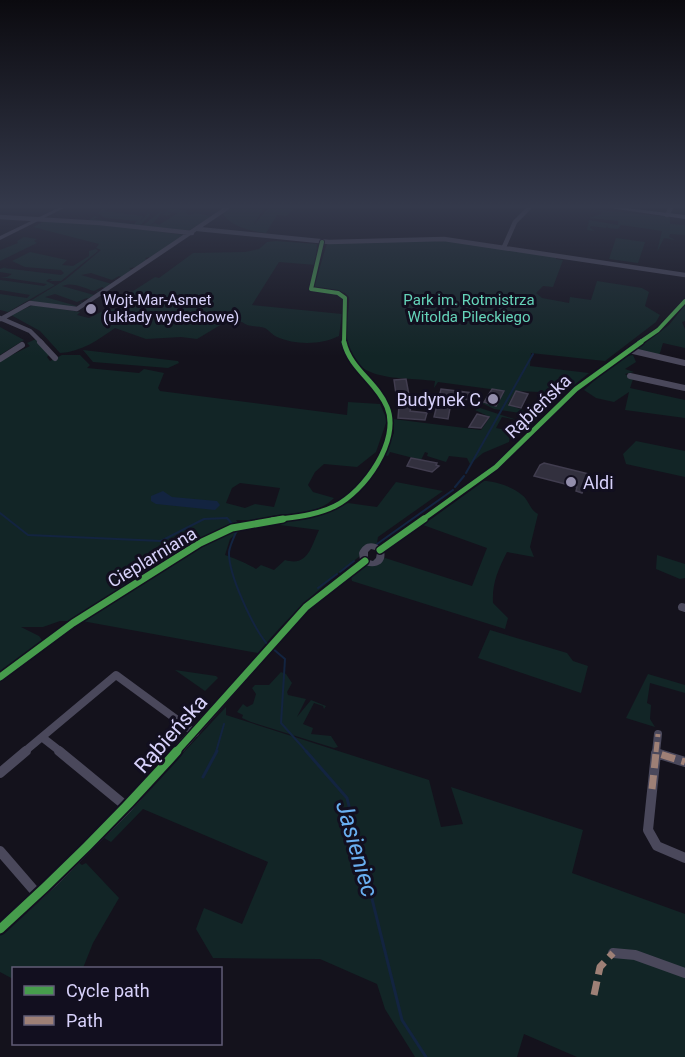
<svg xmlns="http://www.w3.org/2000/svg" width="685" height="1057" font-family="Roboto,sans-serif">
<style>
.green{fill:#122526;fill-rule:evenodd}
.water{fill:#132440}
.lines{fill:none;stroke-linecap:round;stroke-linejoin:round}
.stream-far1{stroke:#132440;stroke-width:2}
.stream{stroke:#132440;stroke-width:3}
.building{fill:#32303e;stroke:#413d4f;stroke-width:1.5}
.minor-far3{stroke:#4a485b;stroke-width:4.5}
.minor-far2{stroke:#4a485b;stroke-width:6}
.minor-far1{stroke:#4a485b;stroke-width:8}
.minor{stroke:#4a485b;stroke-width:10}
.tertiary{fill:#4a485b;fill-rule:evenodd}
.secondary{fill:#56546e;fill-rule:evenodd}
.quiet-far1{stroke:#9e8076;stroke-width:5;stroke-dasharray:10 5;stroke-linecap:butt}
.quiet{stroke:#9e8076;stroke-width:7;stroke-dasharray:14 7;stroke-linecap:butt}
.cycleway-far3-casing{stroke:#120f1f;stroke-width:6}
.cycleway-far2-casing{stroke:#120f1f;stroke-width:8}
.cycleway-far1-casing{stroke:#120f1f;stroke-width:10}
.cycleway-casing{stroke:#120f1f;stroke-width:13}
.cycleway-far3{stroke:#469c4c;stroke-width:4}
.cycleway-far2{stroke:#469c4c;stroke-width:5}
.cycleway-far1{stroke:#469c4c;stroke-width:7}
.cycleway{stroke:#469c4c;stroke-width:9}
.poi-dot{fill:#938eac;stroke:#120f1f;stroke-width:2}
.labels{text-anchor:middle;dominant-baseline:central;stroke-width:6;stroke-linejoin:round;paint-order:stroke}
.far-poi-label{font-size:15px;fill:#d7d1fa;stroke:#120f1f;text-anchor:start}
.far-park-label{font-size:15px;fill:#65d3b9;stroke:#120f1f}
.poi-label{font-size:18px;fill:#d7d1fa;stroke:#120f1f;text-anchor:end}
.street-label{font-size:18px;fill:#d7d1fa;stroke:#120f1f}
.near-street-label{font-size:21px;fill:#d7d1fa;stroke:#120f1f}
.near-water-label{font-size:24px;font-style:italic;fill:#69aff0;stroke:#120f1f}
</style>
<rect width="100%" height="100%" fill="#14121c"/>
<path class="green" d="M105,208h5l-6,3 39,5 -3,6 8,-9 2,2 -10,11 -52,-5 6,-5 5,1 -6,2 41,5 3,-3 -32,-3 -7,-5z
M169,208l20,3 -4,2 5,2 5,-2 17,3 -24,15 -46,-5 18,-14h3l-13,14 5,-3 4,2 19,-12 -10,-1 3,2 -4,2 -4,-1z
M229,208h35l-11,18 15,-18h26l-8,8 -9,-1 -11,18c-15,-2 -36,-6 -44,-21z
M579,208l91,9v7l15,1v10l-15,-1 -1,3 7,3 -12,-2 -7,14 5,-21 -41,-6 -3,4 -10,-1 -1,-3 -1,3 -15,-2 -1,2 5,3 -8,-1 2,-10 29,5v-4l-29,-3 12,-4 1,-3z
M45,221l57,3 82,11 -27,21 -12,2 3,3 -8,6 -11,1 5,3 -11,7 -4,-2 -7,4 -21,-7 -10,2 31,9 4,-3 -2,-2 4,2 -12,8 -4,-2 -8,4c-7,-2 -22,-10 -32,-5l32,9 4,-2 -2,-2 4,1 -14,8 3,-1 -2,-1 -10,4 -22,-8 -10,3 32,9 4,-2 -1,-3 3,2 -11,5 -42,-7 35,-21 36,-30 -5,-2 3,-4 -66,-17z
M24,237l13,2 -3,2 3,2 -37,18v-11l18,-7 -1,-2z
M616,238l29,4 -7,21 -29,-4z
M445,240l111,16v3l7,1 -10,27 -10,-1 -7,7 6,5 27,5 1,-6 21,3 6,-19 45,7 7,4 -4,14 15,9 -4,7 -51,39 -74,-8 -1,13 59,7 -25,20 -48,-2 -8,13 16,7 -4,4v-2l-26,-4 -14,-7 16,4 9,-15 -67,-9 -4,6 1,-7c-41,-5 -88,3 -89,-51 0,-11 4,-22 3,-33l-4,-4 -31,-6 13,-44z
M276,241l41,3 -1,21 -37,-3 -27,43 90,9 -3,22c-18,9 -44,9 -62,1 -5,-2 -8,-7 -12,-9 -9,-3 -15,0 -23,-6l-20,2 -25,15 -16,-2 -35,2 -31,-11c-17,12 -34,24 -55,25l-20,-22 -29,-16 22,-10 47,7 -3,3 12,3 14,-7 22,-4 -1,-3 7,-7 -1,-4 25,-16 4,1 34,-25 52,-1 14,-3 8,-7z
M96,249l2,2 -37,30h-12l3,-2h-3l-3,2 9,4 -47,27 -8,-2v-16l27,4 3,-3 -30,-5v-10l44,6 3,-2 -47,-7h7l5,-3 -12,-2v-3l11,-4 -7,3 57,7 3,-2 -3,-3 -36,-3 -13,-6 18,-9 37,8 -5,5 11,1 16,-10v-5z
M685,305v16l-3,1 3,7v19l-22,-5 -4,13 -23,-6 33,-25z
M0,327l24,13 -24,15z
M36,339l13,16 -2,2 3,4 12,-6h18l10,10 -3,3 52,5 5,-4 20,4 -6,15 2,3 187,24 1,-13 32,2 7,16 -11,32 -19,15 -33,-3 -9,8 -7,13 5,7 21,6c-17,19 -73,23 -98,22l6,9 -12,10 -5,16c6,2 26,10 31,14l5,-4 13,5 11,-10c23,7 26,-13 34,-30l-39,-5 2,-3 43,-10 23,-9 29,4 19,-25 47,9 -65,46 -1,6c-44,33 -84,67 -119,110l-176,-32h-22l-17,6h-22l18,9 3,4 -42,34v-313c10,-6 21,-10 30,-15l-3,-3zM240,483l40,5 -6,19 -19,-3 -10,4 -19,-5 6,-15z
M83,350l95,11 1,2 -11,5 -75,-6z
M633,355l3,7 -11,7 9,3 -9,2 8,5 -3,9 55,12v18l-60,-8 4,-18 -15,10 -18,-4 -12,-8c13,-11 32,-34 49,-35z
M480,408l37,12 -15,-3 -6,11 15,3 -2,11 -26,11 -13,11 -3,-6 -18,-2 -3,6 -19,-6 1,-3 -3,-1 -4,8 -31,-8 -2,4 -4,-1 10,-22 -1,-14 88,11 9,-13 -15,-7z
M636,441l49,10v26l-59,-13 -3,-10z
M484,481c11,0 29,6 38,14 7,5 7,14 16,19l-8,33 4,10 -27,-5c-9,18 -15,31 -14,51l15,15 -3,11 -153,-48 -1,-4 28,-21 93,30 15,-38 -64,-23z
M657,555l28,9v14l-5,1 -24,-10z
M490,630l77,23 6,8 15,5 -7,27 -103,-35z
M175,670l41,6 2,2 -13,13z
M281,672l5,2 6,9 -5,9 1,3 18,4 -9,18 14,-17 15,6 -2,3 -1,-3 -9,-3 -11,21 10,4 -2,6 20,2 7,11 -4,1 -83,-26 -9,-4 1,-3 -6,-3 6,-8 4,3 6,-3 3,-10 -4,-6 3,-3h14z
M648,674l37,11v8l-35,-10 -3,20 4,2 -1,14 5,8 -29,-9z
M226,707v8l203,65 12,47 22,-3 -12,-37 132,43 -11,43 113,41v143h-108l-53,-23 -7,23h-102l-30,-48 -8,-25 -57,-25 -107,-1 -17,-29 8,-21 38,16 26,-62 -125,-53 -32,33 -7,-4z
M78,862l4,3 4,-2 33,35 -26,45 -10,25h-69l-1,11 -13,-7v-38z"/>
<path class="water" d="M163,491l9,6 45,4 3,4 -5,5 -59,-6 -5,-3v-5z"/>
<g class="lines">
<path class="stream-far1" d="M466,473l67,-119
M455,487l9,-11
M0,513l28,22 133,6 43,-22 23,-1 10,12c-3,7 -7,15 -8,22 -1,22 24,75 38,92
M377,544l76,-54
M340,572l14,-11
M318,588l19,-14
M272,648l13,11 -4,64 26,29
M216,752l8,-28"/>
<path class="stream" d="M306,751l41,47 55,222 24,37
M203,777l14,-26"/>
</g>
<path class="building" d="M406,379l3,16 -13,-1 -2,-14z
M441,389l32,4 -1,7 -20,-2 -4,21 -14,-2z
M492,389l12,2 -8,15 -12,-4z
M516,391l12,3 -7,14 -12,-3z
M399,406l12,1 -1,4 17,2 -2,7 -27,-2z
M477,414l12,3 -8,11 -12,-1z
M411,458l26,5 -1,2 3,1 -7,6 -25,-6z
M544,463l45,11 -7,19 -6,-2 1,-4 -43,-11 6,-11z"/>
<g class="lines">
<path class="minor-far3" d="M667,215l4,-7
M0,217l100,6 92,10
M198,229l131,13 115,-3 241,36
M322,242l-11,47 27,4 7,5 -1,45
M504,247l11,-25 14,-14
M0,318l30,13 12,12
M1,319l29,-16 47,6 150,-101"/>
<path class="minor-far2" d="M40,342l15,16
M629,350l56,13
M0,359l22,-14
M630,376l55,12
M272,520c21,-3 43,-4 63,-14 29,-14 66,-66 52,-99 -10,-25 -37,-38 -43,-65"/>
<path class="minor-far1" d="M682,607l3,1
M0,677l73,-54 127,-80 32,-15 51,-9
M43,738l18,14
M24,752l92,-77 79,58
M656,752l2,-18"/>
<path class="minor" d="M59,751l68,56
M685,762l-29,-9 -8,77 9,16 28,12
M0,773l26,-22
M0,851l38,44
M613,953l22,2 50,18"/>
<path class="tertiary" d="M58,208h6l-64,32v-4z
M685,299v5l-25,27 -82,59 -79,79 -115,82c3,13 -8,18 -19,14l-56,44 -178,202 -75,75 -52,47 -4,2v-14l48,-43 75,-75 180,-198 57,-45 -1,-7c4,-10 12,-12 21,-7l113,-81 81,-77 82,-59 27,-29zM371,549l4,1 2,3 -1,5 -3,3 -4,-1 -1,-3v-5z"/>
<path class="secondary" d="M610,208h16l59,7v4z"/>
<path class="quiet-far1" d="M656,752l2,-18"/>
<path class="quiet" d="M652,789l4,-36 29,9
M594,995l6,-28 13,-14"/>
<defs>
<path id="cycleway-far3" d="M322,242l-11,47 27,4 7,5 -1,45
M639,343l19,-13 27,-29"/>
<path id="cycleway-far2" d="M272,520c21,-3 43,-4 63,-14 29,-14 66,-66 52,-99 -10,-25 -37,-38 -43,-65
M422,520l74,-53 80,-78 65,-47"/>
<path id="cycleway-far1" d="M380,550l44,-31
M0,677l73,-54 127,-80 32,-15 51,-9
M176,752l130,-145 59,-46"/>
<path id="cycleway" d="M0,929c62,-56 121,-115 177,-178"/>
</defs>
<use href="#cycleway-far3" class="cycleway-far3-casing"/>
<use href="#cycleway-far2" class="cycleway-far2-casing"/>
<use href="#cycleway-far1" class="cycleway-far1-casing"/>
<use href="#cycleway" class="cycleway-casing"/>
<use href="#cycleway-far3" class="cycleway-far3"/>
<use href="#cycleway-far2" class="cycleway-far2"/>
<use href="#cycleway-far1" class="cycleway-far1"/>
<use href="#cycleway" class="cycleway"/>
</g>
<linearGradient id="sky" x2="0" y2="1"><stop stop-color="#0b0a0f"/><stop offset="0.58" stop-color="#34394b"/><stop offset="1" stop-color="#34394b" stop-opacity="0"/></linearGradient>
<rect width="685" height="356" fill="url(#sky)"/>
<g class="poi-dot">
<circle cx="91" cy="309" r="6"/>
<circle cx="493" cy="399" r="6"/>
<circle cx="571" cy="482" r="6"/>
</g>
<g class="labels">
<g class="far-poi-label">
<text x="103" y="300">Wojt-Mar-Asmet<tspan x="103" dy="17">(układy wydechowe)</tspan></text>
</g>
<g class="far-park-label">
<text x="469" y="300">Park im. Rotmistrza<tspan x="469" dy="17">Witolda Pileckiego</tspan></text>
</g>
<g class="poi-label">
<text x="481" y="399">Budynek C</text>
<text x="583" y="482" text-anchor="start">Aldi</text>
</g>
<g class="street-label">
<text transform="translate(538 406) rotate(-44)">Rąbieńska</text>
<text transform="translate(152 557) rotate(-31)">Cieplarniana</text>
</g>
<g class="near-street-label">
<text transform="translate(171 734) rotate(-48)">Rąbieńska</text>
</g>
<g class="near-water-label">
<text transform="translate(357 849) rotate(74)">Jasieniec</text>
</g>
</g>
<rect x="12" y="967" width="210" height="78" fill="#120f1f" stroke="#615d77" stroke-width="1.5"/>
<rect x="24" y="986" width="30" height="9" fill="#469c4c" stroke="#615d77" stroke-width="1.5"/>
<text x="66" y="997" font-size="18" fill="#d7d1fa">Cycle path</text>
<rect x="24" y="1016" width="30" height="9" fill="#9e8076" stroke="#615d77" stroke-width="1.5"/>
<text x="66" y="1027" font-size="18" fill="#d7d1fa">Path</text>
</svg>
